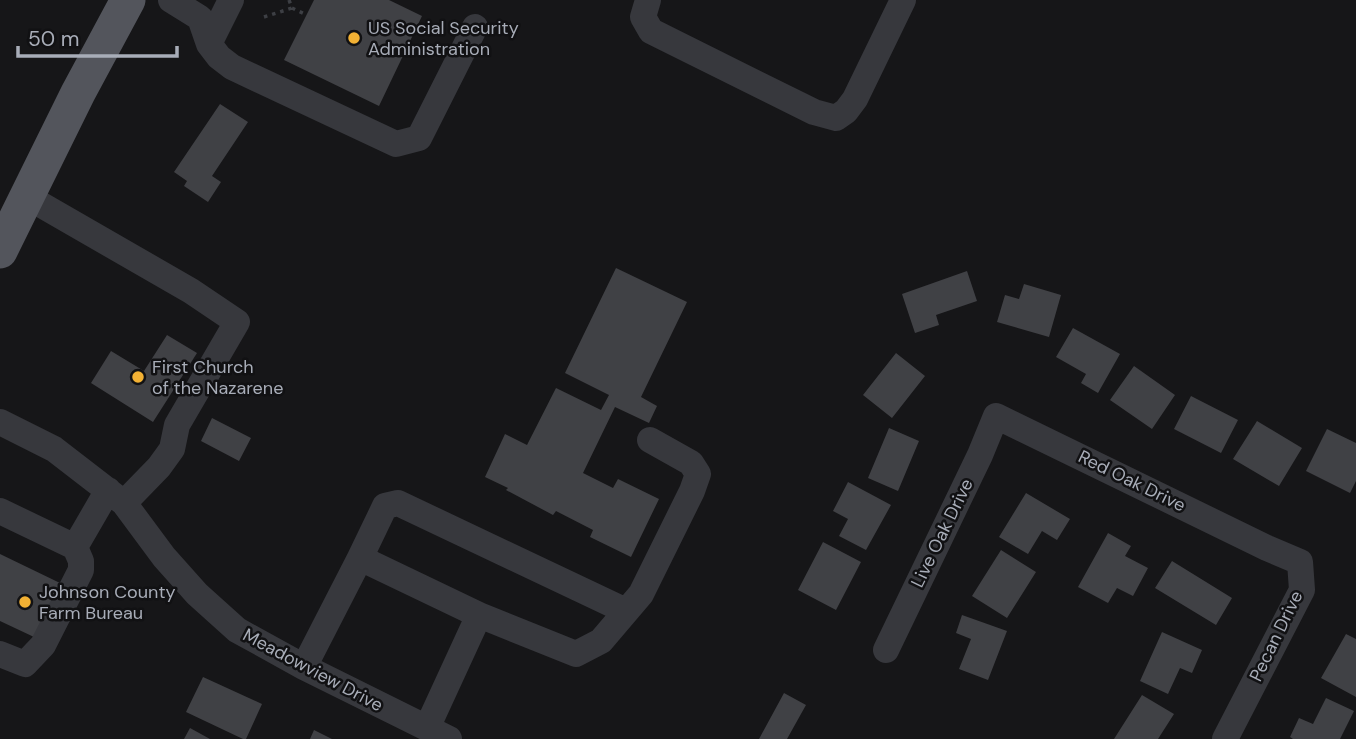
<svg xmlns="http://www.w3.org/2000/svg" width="1356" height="739" font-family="'DM Sans',sans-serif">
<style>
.building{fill:#404145}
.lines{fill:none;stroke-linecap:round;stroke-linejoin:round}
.path{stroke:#3d3f44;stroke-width:3.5;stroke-dasharray:3.5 5;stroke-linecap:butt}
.minor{stroke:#37383d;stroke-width:26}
.major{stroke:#53555c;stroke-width:35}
.poi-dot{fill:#f2b134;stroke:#111113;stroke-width:2.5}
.labels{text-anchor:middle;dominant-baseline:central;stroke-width:5;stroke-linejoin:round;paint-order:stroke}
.poi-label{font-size:18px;fill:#a8adb8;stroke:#111113;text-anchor:start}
.street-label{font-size:18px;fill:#a8adb8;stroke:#111113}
</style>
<rect width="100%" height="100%" fill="#161618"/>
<path class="building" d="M314,0h75l33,16 -43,90 -95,-46z
M220,104l28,18 -36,54 9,6 -13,20 -24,-16 3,-5 -13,-9z
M616,268l71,34 -46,95 16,9 -8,17 -34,-16 -32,66 30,15 5,-9 41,20 -28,58 -41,-20 3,-7 -37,-19 -3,4 -47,-25 2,-2 -23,-11 20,-43 22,11 29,-57 45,22 8,-15 -44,-22z
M967,271l10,30 -41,14 3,10 -24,8 -13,-39z
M1024,284l37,11 -12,42 -52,-15 8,-27 14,4z
M1073,328l47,26 -22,39 -17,-10 5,-9 -30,-17z
M167,335l30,18 -44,69 -62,-39 20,-32 33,20z
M896,353l29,23 -33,42 -29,-23z
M1134,366l41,29 -23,34 -42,-29z
M1191,396l47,24 -17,33 -47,-24z
M212,418l39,20 -12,23 -38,-20z
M1257,421l45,27 -23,38 -46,-27z
M889,428l30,13 -21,50 -30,-13z
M1327,429l29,14v38l-6,12 -44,-22z
M848,482l43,23 -25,45 -27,-14 9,-17 -15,-8z
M1026,493l44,26 -13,21 -15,-9 -14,23 -29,-17z
M1108,533l23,13 -6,10 23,12 -15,28 -16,-8 -9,15 -30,-16z
M823,542l38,20 -25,48 -38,-20z
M1001,550l35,22 -29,46 -35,-22z
M0,554l60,29 -26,54 -34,-16z
M1172,561l60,37 -16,27 -61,-37z
M962,615l45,16 -19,49 -29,-11 12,-30 -15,-6z
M1162,632l40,18 -10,23 -12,-5 -12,26 -28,-13z
M1346,634l10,5v58l-35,-19z
M203,677l59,27 -16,35h-3l-57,-27z
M784,693l22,12 -19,34h-28z
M1142,695l32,19 -16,25h-44z
M1326,698l28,13 -14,28h-47l-3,-2 9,-19 14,6z
M190,728l20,11h-26z
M314,730l18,9h-22z"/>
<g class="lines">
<path class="path" d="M289,0l3,8 15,7
M264,17l28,-9"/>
<path class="minor" d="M171,0l29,18 9,26 10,13 13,10 164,77 23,-6 56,-111
M648,0l-5,17 8,14 163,81 22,6 10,-7 9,-12 48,-99
M209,44l22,-44
M26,196l165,95 46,31 -60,103 -5,24 -13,18 -35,36
M0,422l54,27 70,54 40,54 33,37 40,36 67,37 145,72
M0,511l75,36 33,-57
M360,558l25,-52 13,-3 228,108
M479,615l97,39 25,-13 40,-47 51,-103 6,-17 -7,-11 -41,-23
M886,650l94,-195 16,-39 271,132 33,14 2,28 -77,149
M0,654l25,10 18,-19 38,-75v-9l-6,-14
M304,667l56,-109 119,57 -52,113"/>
<path class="major" d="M0,251l78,-158 50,-93"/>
</g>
<g class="poi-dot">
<circle cx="354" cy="38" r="7"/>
<circle cx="138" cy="377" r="7"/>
<circle cx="25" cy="602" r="7"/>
</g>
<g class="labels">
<g class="poi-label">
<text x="368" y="28">US Social Security<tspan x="368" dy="21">Administration</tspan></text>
<text x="152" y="367">First Church<tspan x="152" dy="21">of the Nazarene</tspan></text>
<text x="39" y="592">Johnson County<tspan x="39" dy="21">Farm Bureau</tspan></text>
</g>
<g class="street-label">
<text transform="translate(1132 481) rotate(26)">Red Oak Drive</text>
<text transform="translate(942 533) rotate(-64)">Live Oak Drive</text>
<text transform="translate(1276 636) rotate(-64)">Pecan Drive</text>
<text transform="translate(313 670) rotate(28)">Meadowview Drive</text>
</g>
</g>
<path d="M18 46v10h159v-10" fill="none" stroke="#a8adb8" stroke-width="3.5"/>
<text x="28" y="46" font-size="21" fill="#a8adb8" stroke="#111113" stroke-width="5" paint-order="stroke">50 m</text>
</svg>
